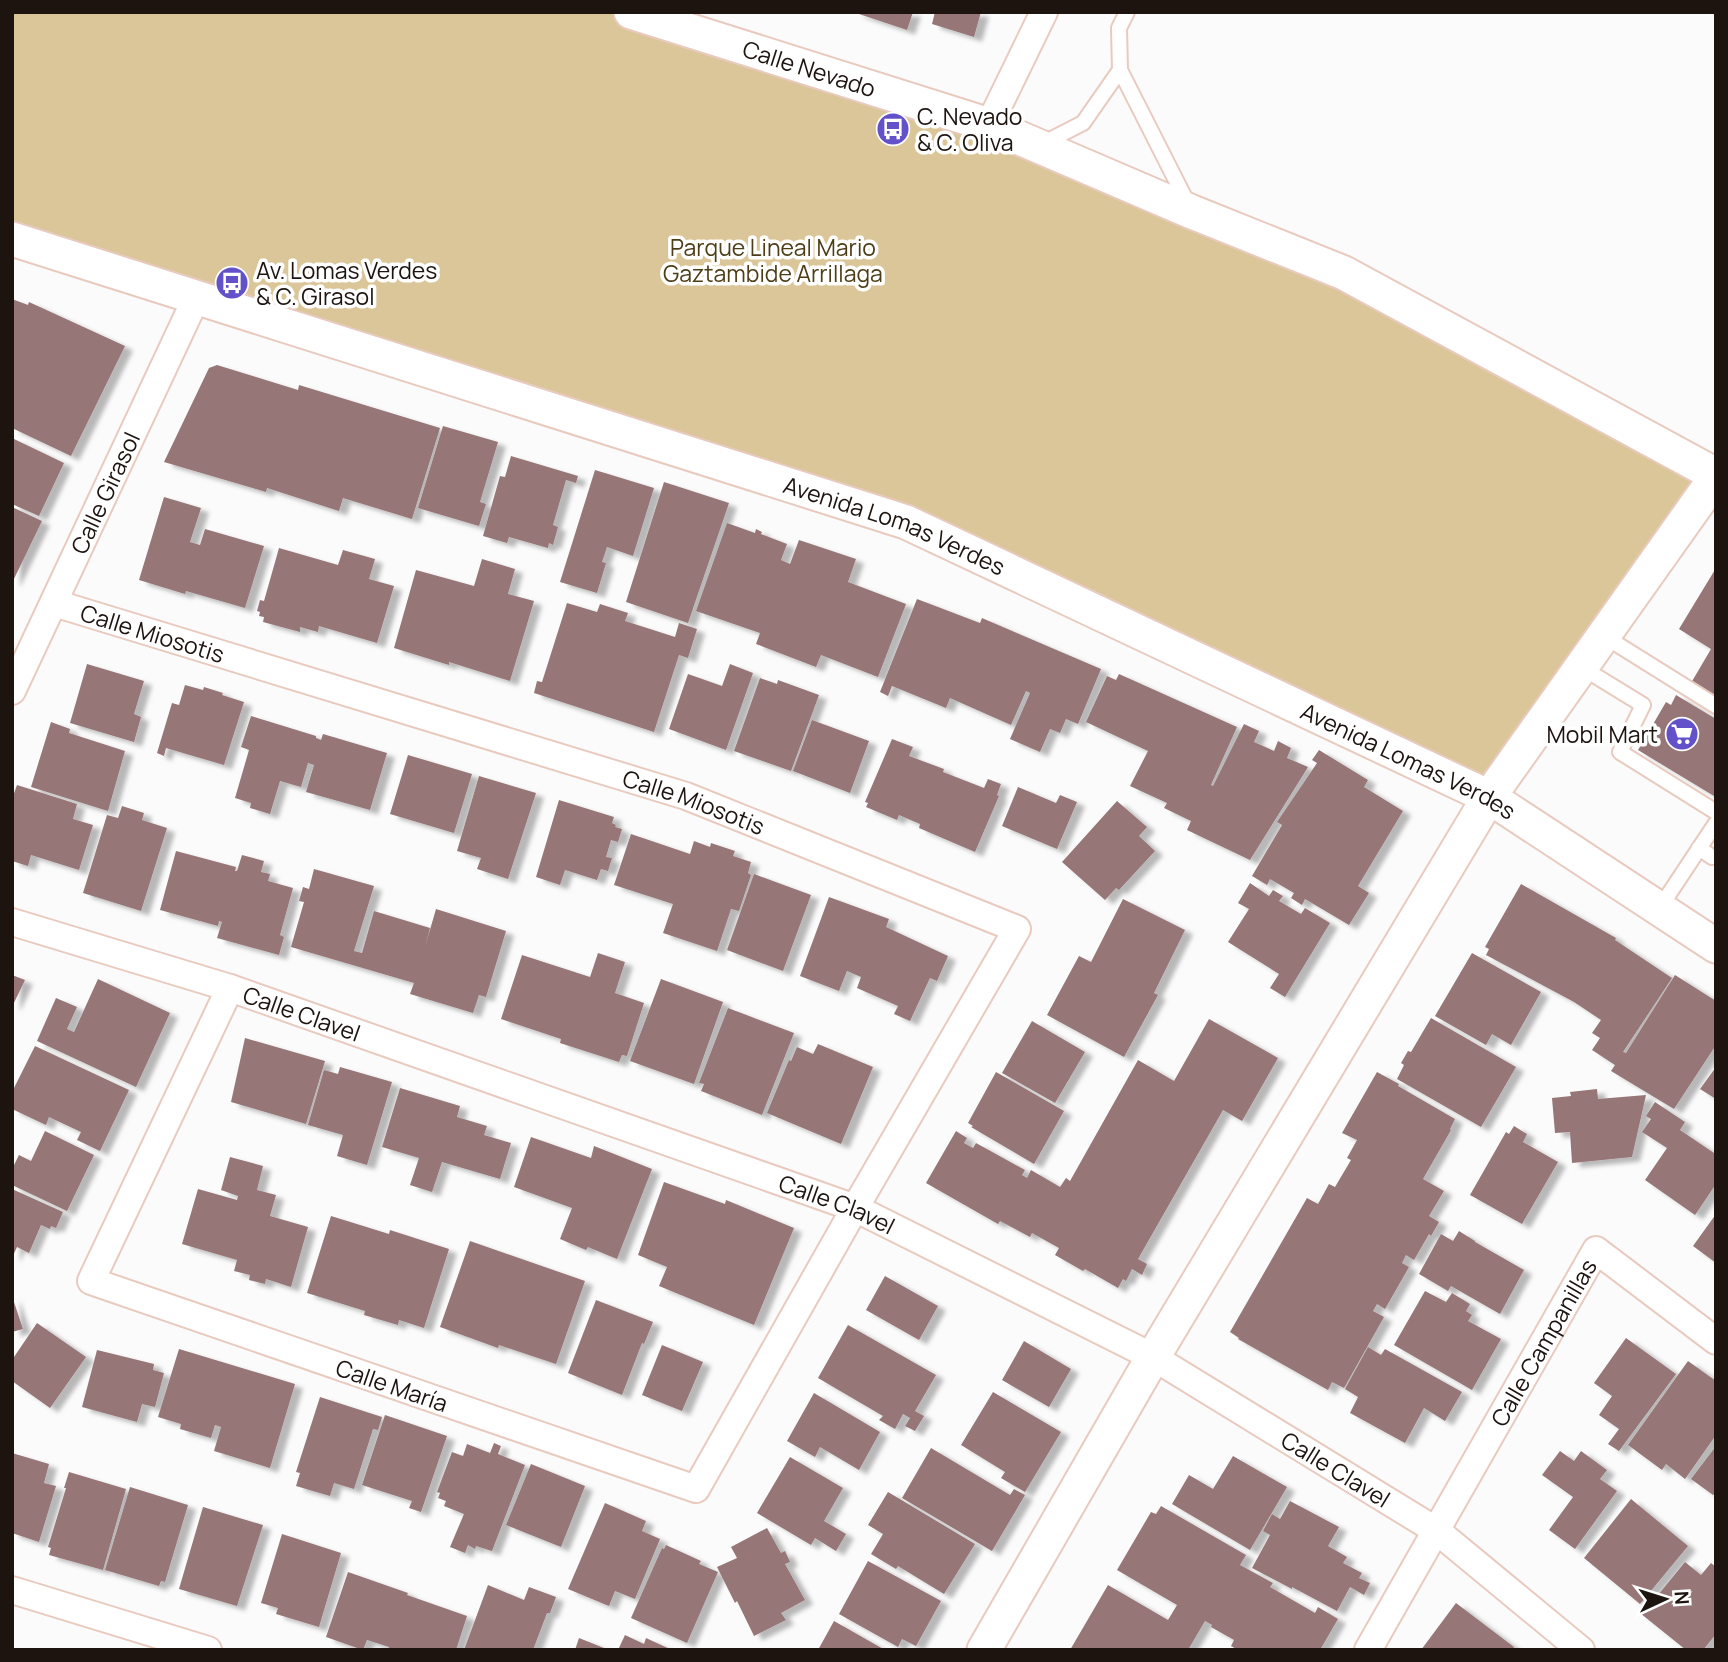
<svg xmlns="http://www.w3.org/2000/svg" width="1728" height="1662" font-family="Manrope,sans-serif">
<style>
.green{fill:#dac699}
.building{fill:#967677;filter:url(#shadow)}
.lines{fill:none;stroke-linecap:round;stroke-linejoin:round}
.service-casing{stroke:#e9cabe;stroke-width:18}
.minor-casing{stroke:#e9cabe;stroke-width:30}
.tertiary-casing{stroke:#e9cabe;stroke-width:37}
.service{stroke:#fff;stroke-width:14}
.minor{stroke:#fff;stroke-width:26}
.tertiary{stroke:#fff;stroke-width:33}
.labels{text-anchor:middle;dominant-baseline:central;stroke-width:7;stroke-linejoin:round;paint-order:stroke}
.street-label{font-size:23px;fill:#1d130f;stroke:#fff}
.poi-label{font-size:23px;fill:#1d130f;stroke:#fff;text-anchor:start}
.park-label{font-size:23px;fill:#4e3e17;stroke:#fff}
</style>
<defs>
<filter id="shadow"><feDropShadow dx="8" dy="4.5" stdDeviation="2" flood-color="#0004"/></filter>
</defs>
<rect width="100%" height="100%" fill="#fbfbfb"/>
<path class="green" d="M12,12h619l561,200 524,263 -227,322 -583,-275 -894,-283z"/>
<path class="building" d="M853,12h60l-6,18z
M935,12h46l-7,25 -42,-13z
M12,299l16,6 1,-3 96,44 -54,110 -59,-28z
M217,365l81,25 1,-5 141,43 -28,91 -69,-21 -4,13 -72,-23 -1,4 -102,-30 45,-94z
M443,426l55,16 -18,60 6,2 -7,22 -61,-18z
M14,439l50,24 -25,53 -27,-12v-60z
M511,456l67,20 -2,7 -10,-3 -13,45 5,2 -5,18 -4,-2 -1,5 -39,-11 -2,6 -24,-7 17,-60 5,1z
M595,470l59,18 -21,68 -26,-9 -5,15 4,1 -9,30 -37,-11z
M664,482l65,21 -41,120 -62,-21z
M164,497l37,11 -11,34 10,3 5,-16 59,17 -19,62 -59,-17 -1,3 -46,-14z
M12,507l30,14 -30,62z
M727,523l28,10 1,-4 6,3 -1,2 26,10 -6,16 9,4 9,-24 57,19 -8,23 58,22 -28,73 -57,-22 -5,12 -60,-23 4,-11 -64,-22z
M279,548l59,17 5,-15 32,9 -6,20 25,7 -17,57 -58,-17 -1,6 -18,-5v5l-37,-10 1,-5 -5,-1 1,-4 -3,-1 3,-11 4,1z
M482,559l33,10 -7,25 26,7 -24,80 -61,-19v3l-55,-17 22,-78 58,16z
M1716,568v130l-25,-15 20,-34 -32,-20z
M917,599l63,24 2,-5 119,51 -23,55 -12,-5 -6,14 -10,-4 -10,23 -30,-13 20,-46 -4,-2 -15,34 -61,-27 -4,10 -54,-22 -4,10 -8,-4z
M567,603l30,9 3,-8 28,9 -3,8 50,16 4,-14 18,6 -9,29 -9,-3 -25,77 -120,-39 3,-12 5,1z
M87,664l57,17 -10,33 7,3 -7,25 -64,-19z
M730,664l23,9 -27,77 -57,-21 19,-55 34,12z
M1119,674l118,53 -26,58 2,1 31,-62 15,7 -5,11 20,9 4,-10 13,7 -4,10 21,9 -58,93 -63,-30 4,-9 -27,-13 3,-5 -37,-17 18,-35 -62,-29 21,-46 9,4z
M760,678l17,6 1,-4 41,15 -28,76 -57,-20z
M185,685l18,5 1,-3 19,6 -1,2 22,7 -20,63 -58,-17 -2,8 -7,-3 15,-50 7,2z
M1676,695l40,24v74l-2,3 -76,-46 28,-48 5,3z
M251,716l65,20v2l5,2 2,-6 64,19 -17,57 -64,-18 8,-27 -6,-2 -7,24 -21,-6 -10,33 -20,-6 1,-5 -16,-5 14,-48 -8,-3z
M812,720l57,21 -19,52 -57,-22z
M51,722l19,7 -1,4 56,18 -17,60 -77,-24z
M892,739l21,8 -4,9 35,13 -1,3 41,16 4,-9 13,5 -4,11 2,1 -24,56 -56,-24 1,-4 -21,-9 -2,5 -31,-13 2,-4 -3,-1z
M1319,750l49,30 -4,7 39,24 -45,75 11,7 -20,32 -44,-26 -3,6 -11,-7 3,-5 -24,-14 -3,6 -15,-9 30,-51 -5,-3 40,-59 -5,-3z
M408,755l64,19 -18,59 -64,-19z
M479,776l57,17 -28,86 -31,-10 4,-11 -24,-7z
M17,785l60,19 -4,15 20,6 -14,45 -48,-15 -3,11 -16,-5v-62z
M1018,787l38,16 4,-8 17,7 -20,47 -55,-23z
M559,800l55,17 -2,6 4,2 -1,2 7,2 -4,13 -7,-2 -5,17 6,1 -4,13 -7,-2 -4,11 -32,-10 -5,15 -24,-8z
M1117,801l30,26 -8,9 16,15 -36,39 -3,-2 -11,12 -43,-38z
M122,806l22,7 -2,7 25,8 -26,83 -58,-18 24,-78 11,3z
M631,834l59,20 4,-13 16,6 1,-4 24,8 -2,5 18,6 -3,11 3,2 -12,36 -8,-2 -14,42 -54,-18 10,-29 -59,-19z
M176,851l60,16 -1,4h2l5,-16 22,6 -3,11 9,2 -2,7 25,7 -13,47 4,2 -5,18 -62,-17 5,-16 -3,-1 -1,5 -58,-16z
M314,869l60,17 -20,65 8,2 12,-42 56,17 -5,19 11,-38 70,22 -20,66 -7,-2 -6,18 -63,-19 4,-11 -123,-36 13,-45 -5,-1 4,-14 6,2z
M754,874l57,21 -28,76 -56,-21z
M1250,883l19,13 4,-6 10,6 -4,5 22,13 4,-6 25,15 -45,74 -15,-9 9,-14 -51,-32 21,-33 -11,-6z
M1521,884l95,54 -1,2 57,38 -49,74 3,1 49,-78 41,26v44l-42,64 -63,-38 4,-6 -23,-15 8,-12 -8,-5 9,-13 -27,-18 -88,-47 3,-6 -4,-2z
M829,897l60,22 -3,8 62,29 -11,25 -7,-3 -20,43 -16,-7 4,-8 -41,-18 4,-11 -14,-6 -8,20 -39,-15z
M1123,899l62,31 -31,63 4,2 -34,62 -77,-42 32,-59 12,6z
M598,953l27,9 -10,31 29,10 -17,53 -5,-1 -3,7 -59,-19 1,-4 -60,-20 21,-64 68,22z
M1472,953l69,39 -30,53 -19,-11 -6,11 -51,-29z
M12,975l13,5 -13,27z
M98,979l72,34 -34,74 -99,-46 19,-43 21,9 -10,22 7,3z
M661,979l62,23 -29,82 -64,-23z
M728,1008l66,25 -32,82 -61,-24 3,-7 -5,-1z
M1431,1018l85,49 -35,60 -84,-48 7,-14 -3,-2 7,-12 3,1z
M1209,1019l69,39 -36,63 -19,-11 -85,149 9,5 -5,11 -10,-6 -6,12 -3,-2 -5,9 -33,-19 -2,2 -28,-16 4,-7 -27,-15 -2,4 -30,-16 -2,3 -72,-41 30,-52 11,7 -3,5 9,5 3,-5 49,27 -3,5 5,3 4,-8 29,17 6,-9 4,3 68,-121 36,21z
M1032,1021l53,31 -30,51 -53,-30z
M245,1038l80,23 -19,63 -75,-22z
M818,1044l55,23 -32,77 -74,-31 22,-53 2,1 6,-14 16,7z
M35,1046l94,44 -29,61 -23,-11 4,-8 -32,-15 -3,8 -34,-16v-17z
M340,1067l52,15 -25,83 -30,-9 6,-21 -35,-10 16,-55 14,4z
M1716,1067v32l-16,-10z
M996,1072l68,39 -30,53 -63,-37 2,-1 -5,-3z
M1377,1072l22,12 -1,2 57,33 -5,10 1,1 -28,49 21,12 -15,25 10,6 -8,14 -2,-2 -15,26 -8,-5 -4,8 7,4 -24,42 -8,-5 -4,7 11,6 -40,71 -12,-6 -4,8 -90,-51 1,-1 -9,-6 77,-134 11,6 11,-20 6,3 16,-27 -4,-2 10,-18 -15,-7z
M400,1088l60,18 -3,11 30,9 -3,9 27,8 -11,36 -58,-17 -10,30 -22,-7 9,-27 -37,-11z
M1597,1089l1,10 48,-4 -14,62 -60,6 -2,-31 -15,1 -3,-35 19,-2 -1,-4z
M1655,1102l30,20 -5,8 34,23 2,-3v34l-21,31 -50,-35 22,-32 -25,-16 9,-13 -5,-3z
M1514,1126l13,8 -4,8 35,20 -36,62 -52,-29 36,-63 3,2z
M45,1131l49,24 -27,56 -55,-26v-16l7,-14 12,6z
M531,1137l60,21 3,-12 58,23 -35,90 -29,-12 -2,3 -26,-11 12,-31 -58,-21z
M230,1157l33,9 -6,24 19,5 -6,21 38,11 -17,60 -25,-8 -1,5 -16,-4 1,-5 -16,-4 3,-11 -55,-16 16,-55 39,11 1,-4 -17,-6z
M664,1182l61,22 1,-4 68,28 -40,97 -95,-39 8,-19 -29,-12z
M12,1189l51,23 -7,16 -5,-2 -1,3 -9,-4 -12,28 -12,-6 -5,11z
M1716,1214v49l-23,-17z
M331,1216l58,18 1,-4 59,19 -25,79 -25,-8 -1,5 -34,-10 1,-4 -58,-18z
M1459,1231l16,10v1l49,28 -24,44 -49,-28 -3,5 -29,-17 22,-40 12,7z
M470,1241l115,40 -29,83 -57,-19 -1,3 -58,-21z
M885,1276l53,30 -19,34 -53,-30z
M1425,1291l21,11 6,-9 18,11 -4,7 6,4 -4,6 33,18 -29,51 -78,-45z
M12,1296l11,33 -11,3z
M596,1300l57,22 -9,22 -2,-1 -20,52 -54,-22z
M37,1323l49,34 -36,51 -38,-27v-21z
M848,1325l88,50 -21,36 9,5 -9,15 -10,-5 5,-8 -7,-4 -8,15 -16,-9 4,-4 -65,-38z
M1626,1338l50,36 -57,77 -11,-7 11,-15 -20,-14 13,-19 -18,-13z
M1024,1341l47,28 -22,38 -47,-27z
M662,1345l41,17 -21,49 -40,-16z
M1368,1347l13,8 4,-6 77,43 -17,29 -21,-13 -19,35 -55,-30 8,-16 -13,-8z
M179,1349l116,35 -25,84 -56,-17 7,-24 -6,-2 -4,13 -31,-9 1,-5 -23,-7z
M97,1350l57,14 -1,6 11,3 -9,34 -13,-3 -5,18 -55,-15z
M1688,1361l28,20v54l-31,44 -19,-15 -4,6 -34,-25z
M993,1392l68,40 -36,60 -24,-14 4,-6 -44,-27z
M814,1393l66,39 -21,38 -39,-23 -5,10 -28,-16z
M320,1397l62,20 -4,13 -5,-1 -19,60 -20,-6 -4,13 -34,-10 4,-13 -4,-1z
M385,1415l62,21 -26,76 -12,-4 3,-7 -50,-16z
M494,1443l7,3 -3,8 27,11 -33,86 -16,-5 -1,3 -7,-4 -3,8 -15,-6 14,-33 -20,-8 2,-5 -8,-3 2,-5 -3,-1 15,-40 11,4 4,-12 23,9z
M1716,1446v46l-3,3 -22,-16z
M931,1448l79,47 4,-6 11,6 -33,56 -90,-53z
M1560,1451l14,10 7,-10 26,19 -7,9 17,12 -42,58 -26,-19 24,-33 -31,-22z
M12,1453l37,11 -5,19 12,3 -17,56 -27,-9z
M1233,1456l54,31 -37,63 -78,-46 17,-29 24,14z
M790,1457l53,31 -19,33 22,13 -10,17 -21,-13 -4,7 -54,-32z
M531,1464l54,22 -24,61 -55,-22z
M69,1472l57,17 -23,81 -54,-15 2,-7 -3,-1 18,-59h-2z
M130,1487l58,18 -23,77 -4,-1 -2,5 -54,-16z
M888,1492l87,52 -31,50 -46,-28 -2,3 -25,-15 12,-20 -15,-9z
M1631,1499l57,47 -48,58 -56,-46z
M1290,1501l49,26 -11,19 19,11 -4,6 19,10 -3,5 11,5 -6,12 -14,-8 -13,24 -45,-24v2l-40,-21 18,-33 -7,-4 9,-17 8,5z
M605,1503l41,18 -4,10 18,8 -25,60 -20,-8 -6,15 -41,-17z
M1161,1506l85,49 -6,10 33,18 -3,4 45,26 3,-6 20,12 -18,31h-82l-7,-4 3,-6 -23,-13 1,-2 -7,-4 -17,29h-118l38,-65 60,35 9,-15 -60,-35 34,-58 5,2z
M203,1507l60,18 -26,81 -58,-17z
M767,1528l14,25 4,-2 5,11 -5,2 20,36 -24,13 5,7 -32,16 -17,-35 -2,2 -18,-36 20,-9 -6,-11z
M282,1534l59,19 -22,74 -43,-13 2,-6 -17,-5z
M666,1545l35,16 -2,3 19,8 -31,71 -56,-25 31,-70 2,1z
M868,1561l73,40 -25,45 -14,-7 -4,8 -59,-33z
M1685,1562l16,13 10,-12 5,4v67l-13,16h-17l-46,-37 16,-20 2,2z
M348,1572l60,21 -1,2 60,21 -11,34h-68l1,-3 -22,-7 -4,10 -37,-13z
M488,1585l36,15 5,-13 27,10 -6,16h-3l-14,37h-69z
M1456,1603l58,44 -2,3h-91z
M834,1621l51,29h-67z
M625,1635l19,9 2,-6 26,12h-54z
M579,1638l30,12h-34z"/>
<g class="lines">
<defs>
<path id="service" d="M1127,12l-8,16 1,42 69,136
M1042,144l41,-21 37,-53
M1604,636l112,70
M1581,667l62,38 -23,47 96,60
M1699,848l13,9
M1659,909l57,-86"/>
<g id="minor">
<path d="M989,125l55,-113"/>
<path id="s1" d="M54,603l632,193 331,133 -162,279 -159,281 -605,-208 139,-293"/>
<path id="s2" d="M12,691l185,-395"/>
<path id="s3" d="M12,922l218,66 625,220 298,149 284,174 144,119"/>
<path d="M12,1590l196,60"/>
<path id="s4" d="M1368,1650l228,-400 120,91"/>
</g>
<g id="tertiary">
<path id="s5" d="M631,12l358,113 203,87 152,61 372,202"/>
<path id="s6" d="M12,239l894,283 583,275 227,149"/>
<path d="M984,1650l169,-293 336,-560 227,-320"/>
</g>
</defs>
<use href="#service" class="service-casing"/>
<use href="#minor" class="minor-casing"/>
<use href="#tertiary" class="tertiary-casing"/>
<use href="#service" class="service"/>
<use href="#minor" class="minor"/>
<use href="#tertiary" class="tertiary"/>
</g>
<defs>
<symbol id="bus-disc" viewBox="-11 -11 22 22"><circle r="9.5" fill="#6351ca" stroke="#fff"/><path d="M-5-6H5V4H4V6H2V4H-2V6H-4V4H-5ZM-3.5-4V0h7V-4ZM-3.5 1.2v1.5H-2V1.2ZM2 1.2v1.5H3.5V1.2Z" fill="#fff"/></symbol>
<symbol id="supermarket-disc" viewBox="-11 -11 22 22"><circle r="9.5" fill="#6351ca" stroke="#fff"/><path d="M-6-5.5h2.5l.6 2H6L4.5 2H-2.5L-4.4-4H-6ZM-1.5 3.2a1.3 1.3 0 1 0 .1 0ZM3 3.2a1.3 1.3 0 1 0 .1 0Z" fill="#fff"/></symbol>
</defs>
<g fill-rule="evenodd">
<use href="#bus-disc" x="874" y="110" width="38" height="38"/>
<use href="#bus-disc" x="213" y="264" width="38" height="38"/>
<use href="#supermarket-disc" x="1663" y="715" width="38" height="38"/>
</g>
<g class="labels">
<g class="street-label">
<text stroke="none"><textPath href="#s5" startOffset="187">Calle Nevado</textPath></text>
<text stroke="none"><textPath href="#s2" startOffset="219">Calle Girasol</textPath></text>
<text stroke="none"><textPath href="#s6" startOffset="928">Avenida Lomas Verdes</textPath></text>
<text stroke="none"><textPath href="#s1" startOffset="103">Calle Miosotis</textPath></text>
<text stroke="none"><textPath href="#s6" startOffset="1494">Avenida Lomas Verdes</textPath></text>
<text stroke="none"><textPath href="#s1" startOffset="670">Calle Miosotis</textPath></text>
<text stroke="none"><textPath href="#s3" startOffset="304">Calle Clavel</textPath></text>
<text stroke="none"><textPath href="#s3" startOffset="872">Calle Clavel</textPath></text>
<text stroke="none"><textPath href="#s4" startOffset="354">Calle Campanillas</textPath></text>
<text transform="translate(392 1385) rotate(19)">Calle María</text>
<text stroke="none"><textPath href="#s3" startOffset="1438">Calle Clavel</textPath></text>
</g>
<g class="poi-label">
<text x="917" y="116">C. Nevado<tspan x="917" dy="26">&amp; C. Oliva</tspan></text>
<text x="256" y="270">Av. Lomas Verdes<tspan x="256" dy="26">&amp; C. Girasol</tspan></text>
<text x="1658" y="734" text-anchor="end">Mobil Mart</text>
</g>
<g class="park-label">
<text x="773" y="247">Parque Lineal Mario<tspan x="773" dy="26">Gaztambide Arrillaga</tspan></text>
</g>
</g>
<rect width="1728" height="1662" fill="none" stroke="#1d130f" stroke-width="28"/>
<g transform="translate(1665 1599) rotate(86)" stroke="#ffffff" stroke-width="5" paint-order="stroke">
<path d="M0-5L12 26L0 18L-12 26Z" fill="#1d130f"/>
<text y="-10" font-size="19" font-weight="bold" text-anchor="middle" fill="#1d130f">N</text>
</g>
</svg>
